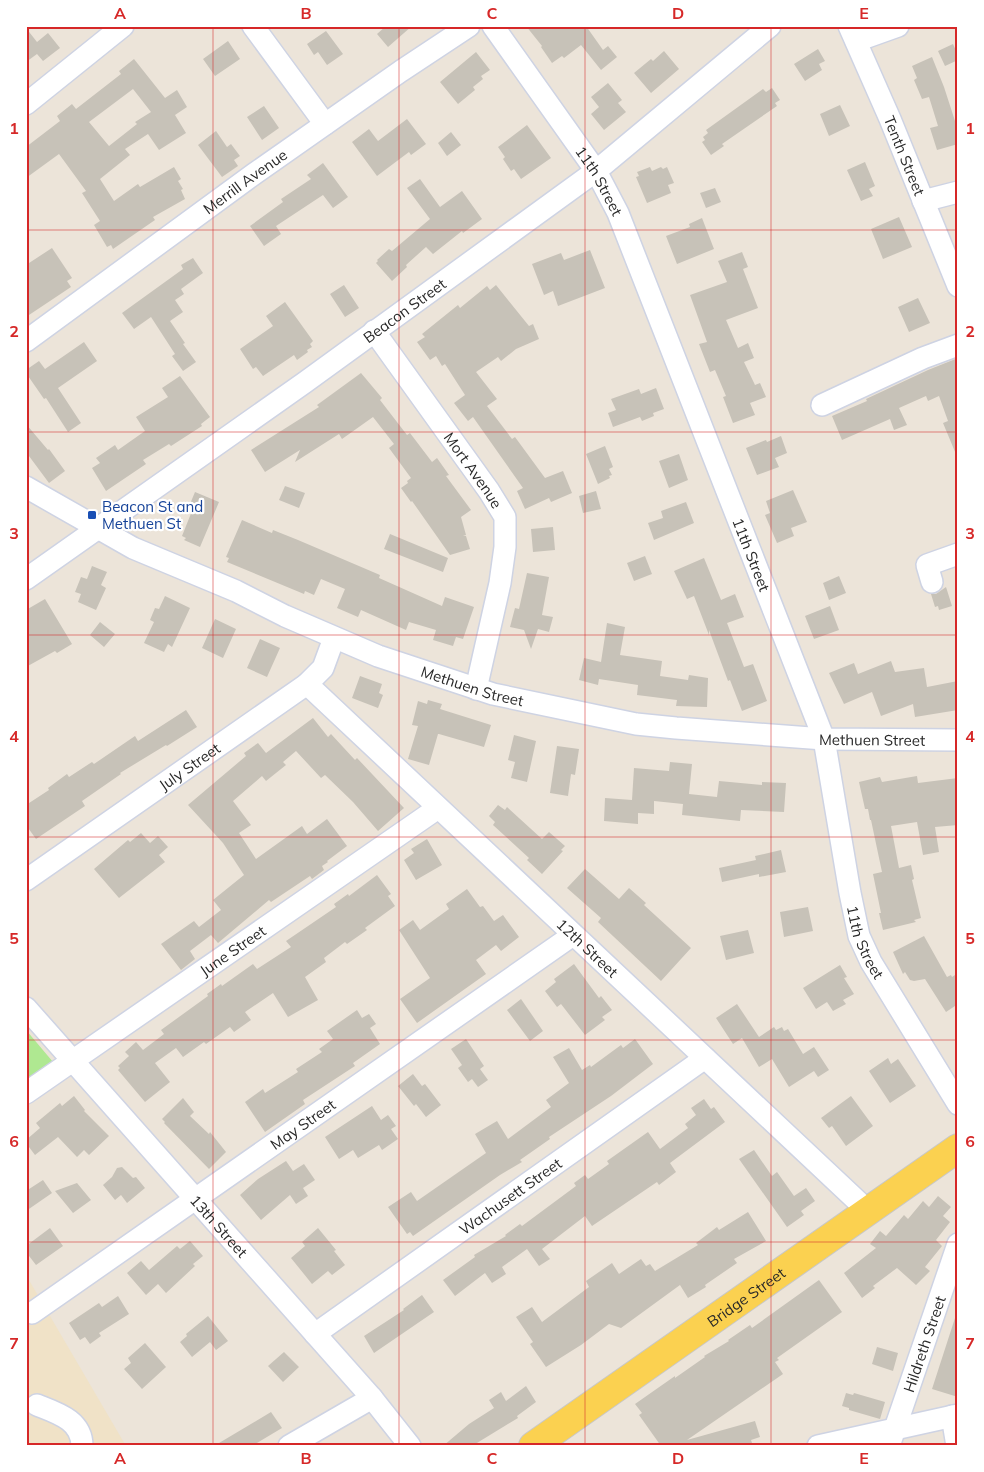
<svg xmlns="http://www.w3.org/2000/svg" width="984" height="1472" font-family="Mulish,sans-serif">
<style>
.education{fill:#f0e2c7}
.green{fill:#afe891}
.building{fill:#c7c2b8;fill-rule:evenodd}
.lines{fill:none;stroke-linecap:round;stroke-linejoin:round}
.minor-casing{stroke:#ced3e3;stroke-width:24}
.major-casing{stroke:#c7c7c7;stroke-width:30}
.minor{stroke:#fff;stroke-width:21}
.major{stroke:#fbd150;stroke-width:28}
.grid{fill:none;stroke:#d62828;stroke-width:1;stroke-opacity:0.55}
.transit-dot{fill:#1a4fb4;stroke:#fff;stroke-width:2}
.labels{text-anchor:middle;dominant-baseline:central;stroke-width:4.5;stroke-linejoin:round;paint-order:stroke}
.street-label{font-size:15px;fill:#292929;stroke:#fff}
.transit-label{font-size:15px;fill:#164399;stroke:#fff;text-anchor:start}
.neatline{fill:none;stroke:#d62828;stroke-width:2}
.grid-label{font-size:16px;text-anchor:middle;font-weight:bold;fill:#d62828}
</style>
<rect width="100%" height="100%" fill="#ece4d9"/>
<path class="education" d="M26,1275l100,171h-100z"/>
<path class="green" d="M26,1030l27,32 -27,19z"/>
<path class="building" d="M386,26h26l-24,21 -11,-13z
M526,26h60l17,24 5,-4 9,11 -16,13 -20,-25 -17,13 -2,-2 -10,7 -11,-16 1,-1z
M26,28l11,14 11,-9 12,15 -17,13 -6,-7 -11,8z
M326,31l17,23 -16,11 -9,-13 -4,3 -7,-11z
M228,41l12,18 -25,17 -12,-17z
M953,44l5,11v5l-13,6 -7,-15z
M818,49l7,12 -6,3 3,6 -17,11 -11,-17z
M664,51l15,18 -28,24 -17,-20 17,-14 2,2z
M476,52l14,18 -9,6 2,3 -10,8 2,3 -17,14 -18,-22z
M932,57l12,30 11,34 3,-1v24l-21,6 -7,-22 8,-2 -9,-29 -7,2 -8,-19 3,-2 -5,-12z
M134,59l31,39 12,-8 10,17 -12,8 11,18 -27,17 -11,-16 -23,15 5,6 -30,24 14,22 24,-17 2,3 34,-20 7,12 -3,2 5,8 -2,1 4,9 -32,18 2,3 -42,29 -2,-4 -4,2 -13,-22 6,-4 -18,-28 4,-2 -27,-37 -33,24v-31l34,-26 -3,-5 15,-12 4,5 45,-35 -2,-3zM133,89l18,23 -16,10 2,2 -28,22 -20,-24z
M608,83l14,17 -4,3 8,9 -22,18 -13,-16 8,-7 -8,-10z
M772,88l8,12 -5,3 2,3 -55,38 2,2 -13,9 -9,-13 3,-2 -2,-3 5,-4 -2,-3 57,-41 3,3z
M840,105l10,21 -21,10 -9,-22z
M264,106l15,22 -17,12 -15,-23z
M407,119l19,25 -15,11 -2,-3 -32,24 -25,-34 17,-13 9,12z
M527,125l24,33 -30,21 -7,-10 -3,2 -8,-12 2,-2 -7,-10z
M216,131l11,16 4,-3 9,12 -6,4 4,6 -16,11 -24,-32z
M451,132l10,13 -14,11 -9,-13z
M865,162l10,24 -6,3 4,7 -12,5 -14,-31z
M323,163l25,34 -15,11 -10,-13 -47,31 5,8 -17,12 -14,-20 33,-24 -2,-3 30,-20 -4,-4z
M650,167l2,4 9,-4 2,2 4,-2 7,16 -6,2 3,8 -24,10 -11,-26 3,-1 -2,-4z
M420,179l20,28 22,-16 20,28 -19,14 -1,-2 -29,23 -7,-7 -20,18 1,2 -15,14 -16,-18 2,-2 -1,-1 12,-11 3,2 38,-32 -23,-31z
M715,188l6,14 -15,6 -6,-15z
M899,217l13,30 -29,12 -12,-30z
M702,218l12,31 -37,15 -11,-28 24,-9 -1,-3z
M52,248l20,30 -5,3 4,6 -45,30v-52z
M590,250l15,38 -47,18 -5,-15 -9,4 -12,-31 29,-11 3,7z
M742,252l6,15 -5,2 15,39 -32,12 12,28 10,-5 6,15 -10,4 11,23 5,-2 6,14 -16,6 5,12 -22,8 -10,-26 3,-1 -11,-26 -5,2 -11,-28 8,-2 -17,-47 37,-13 -9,-21z
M193,258l10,15 -22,16 3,5 -9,6 8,12 -13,9 15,22 -2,1 13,18 -13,9 -11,-15 3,-2 -24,-37 -17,12 -12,-16 61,-44 -2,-4z
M344,285l15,23 -14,9 -15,-23z
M496,285l33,41 4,-2 6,15 -23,10 -15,12 -3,-4 -22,15 21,27 -10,7 25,33 3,-2 30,41 18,-7 9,22 -21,9 -2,-4 -24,11 -8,-18 6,-3 -50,-71 -5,4 -14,-18 11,-8 -20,-31 -3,2 -6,-10 -6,4 -13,-18 8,-5 -3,-3 36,-29 2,3 27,-22 3,4z
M918,298l12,25 -21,9 -11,-25z
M285,302l28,39 -3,3 2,3 -5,3 1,2 -11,8 -3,-5 -31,21 -7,-9 -3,2 -13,-20 33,-23 -7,-10z
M84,342l13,19 -39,27 23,35 -13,9 -22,-34 -2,1 -18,-26v-3l13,-9 6,8z
M958,358v101l-15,-36 5,-2 -9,-25 -11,5 -2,-5 -27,12 8,17 -13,5 -4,-11 -48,21 -10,-24 35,-15 -1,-2 62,-29z
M361,373l21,25 -2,2 27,35 3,-2 22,29 5,-4 12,17 -3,1 25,34 -10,7 5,18 -3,1h3l4,13 -20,6 -38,-54 -1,1 -10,-14 7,-5 -1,-2 4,-3 -22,-30 5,-4 -21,-27 -31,22 -3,-5 -44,28 5,-12 -35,22 -14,-22 68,-43 -2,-2z
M180,376l30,41 -9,7 1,2 -31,20 -2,-2 -26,16 3,4 -40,27 -14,-23 8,-5 -4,-5 19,-13 3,5 27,-19 -9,-14 32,-20 -6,-9z
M656,388l8,21 -11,4 1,3 -12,5 -2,-4 -27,10 -5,-14 8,-3 -5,-11 28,-10 2,5z
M26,424l22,26 1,-1 16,22 -16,12 -23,-31z
M781,436l6,17 -12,5 4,9 -22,8 -11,-27 20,-8 1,2z
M605,446l8,21 -4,2 3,6 -3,1 1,2 -12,6 -12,-30z
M679,454l9,26 -19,8 -10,-27z
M285,486l20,7 -6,15 -20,-8z
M793,490l14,32 -16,6 3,8 -17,7 -12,-28 5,-2 -4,-12z
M596,491l5,18 -18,4 -4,-17z
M195,492l24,10 -19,45 -16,-7 2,-2 -4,-2 12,-30 -4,-2z
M686,502l8,21 -40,17 -6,-17 15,-5 -2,-7z
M242,520l30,13 1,-3 25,10 82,35 -1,3 63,28 3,-9 29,10 -11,32 -7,-2 -3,9 -20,-6 3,-10 -27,-8 -3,8 -45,-20 -3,7 -21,-9 8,-19 -24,-10 -7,16 -9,-4 -1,3 -77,-32 2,-4 -3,-1z
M553,527l2,23 -22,2 -2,-23z
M390,534l58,24 -5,14 -59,-23z
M645,556l7,18 -18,7 -7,-18z
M704,558l17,42 14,-6 9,23 -17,6 17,44 9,-3 14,37 -25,10 -12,-31 -2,1 -19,-51v5l-15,-39 -7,3 -13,-28z
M92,566l15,6 -6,13 5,3 -10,22 -18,-8 3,-8 -6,-2 6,-15 6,2z
M527,573l22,4 -7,38 11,2 -4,15 -11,-3 -7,20 -7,-19 -14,-3 5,-19 4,1z
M839,576l7,17 -17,7 -6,-17z
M946,587l6,19 -13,4 -1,-4 -3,1 -4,-13h5z
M165,596l25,12 -18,39 -4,-3 -4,8 -20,-9 10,-21 -4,-2 5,-12 4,1z
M45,599l27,45 -15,9 -2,-2 -29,16v-57z
M830,606l9,24 -25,9 -9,-23z
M215,619l21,10 -13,29 -21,-10z
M100,622l15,12 -11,13 -14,-12z
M607,623l18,4 -5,28 42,6 -2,15 28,4 1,-5 19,3 -1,29 -31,-1 1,-6 -40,-5 1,-10 -39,-6 -1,6 -19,-5 5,-22 17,4z
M260,639l20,9 -13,29 -20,-9z
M891,661l4,11 29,-4 3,19 31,-6v29l-43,7 -2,-13 -32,12 -9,-24 -28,12 -15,-31 25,-10 4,11z
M360,676l22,8 -3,9 4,2 -5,13 -26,-10z
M428,700l14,4 -2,5 51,16 -7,22 -45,-13h-1l-9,31 -21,-6 10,-33 -6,-1 6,-24 9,3z
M186,710l11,17 -30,19 -1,-1 -46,28 1,1 -39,27 3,5 -49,33 -10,-14v-20l23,-15 -1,-2 19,-14 2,3 23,-15 2,2 41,-28 3,5z
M313,718l15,19 3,-3 24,26 2,-2 47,50 -26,23 -25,-29 -28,-27 -4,3 -25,-27 -13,11 3,3 -20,16 -4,-5 -29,25 18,24 -12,8 17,26 46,-33 5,8 20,-15 20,27 -20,15 1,1 -6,4 2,4 -12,9 -2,-3 -39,26 -2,-2 -51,43 -7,-8 -21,16 5,8 -14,11 -20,-26 33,-23 5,6 22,-17 -8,-10 31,-25 -21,-32 -35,-38 58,-49 -2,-3 14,-10 8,10z
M514,735l22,6 -9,41 -16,-4 4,-16 -7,-2z
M557,746l22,3 -4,26 -4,-1 -3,22 -18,-3z
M670,762l22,2 -3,30 28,3 2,-16 43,4v-3l24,1 -2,29 -43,-2 -1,11 -58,-6 1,-11 -29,-3v13l-16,-1v11l-34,-3 1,-23 27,2 2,-32 35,3z
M917,776l1,7 40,-5v47l-23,2 4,25 -16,3 -6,-33 -26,4 8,42 12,-3 3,14 -2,1 9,38 -7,2 2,2 -33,8 -4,-17h2l-8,-39 9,-2 -11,-52h-1l-2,-11h-3l-6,-27 21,-5 2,5z
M498,805l7,5 2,-3 35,32 7,-7 16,14 -4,4 2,1 -21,23 -15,-14 2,-2 -36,-33 2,-3 -6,-6z
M141,833l9,10 8,-7 10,11 -9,8 6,7 -46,36 -25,-29 34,-29 2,2z
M427,839l15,26 -26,15 -12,-20 10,-7 -3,-4z
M781,850l5,22 -27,5v-3l-37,8 -3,-14 37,-8 -1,-4z
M585,869l34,30 10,-11 17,15 -2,2 47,43 -30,33 -63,-59 3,-4 -34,-30z
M377,875l14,19 -3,2 7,10 -30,22 2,2 -20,14 -2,-2 -21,16 2,4 -21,15 13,23 -30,17 -15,-24 -28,19 6,8 -17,12 -4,-5 -24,17 -2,-2 -21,15 -7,-9 -21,15 15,19 -25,20 -27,-32 2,-2 -2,-2 11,-10 -4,-4 11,-10 7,8 21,-16 -3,-4 47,-34 -1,-2 14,-10 1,2 31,-22 4,5 34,-22 -5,-6 50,-34 -2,-3 14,-10 1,2z
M467,889l13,18 3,-1 11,15 9,-6 16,22 -18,14 -5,-6 -20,15 10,14 -69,49 -17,-24 30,-21 -31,-48 14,-10 7,10 29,-21 -3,-5z
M808,907l5,24 -29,6 -4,-25z
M748,930l6,23 -28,7 -6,-24z
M924,936l23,41 4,-2 1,2 6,-4v31l-12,8 -21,-33 -11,2 -4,-1 -5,-8 -2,2 -10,-22z
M574,964l25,34 2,-2 11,14 -10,7 3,3 -20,15 -24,-31 -4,3 -12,-16 11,-9 -2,-3z
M840,965l7,12 -3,1 10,16 -11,6 3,4 -13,7 -6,-9 -11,7 -13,-21z
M521,999l22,32 -13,10 -23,-31z
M737,1004l22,33 15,-10 2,3 6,-3 2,4 4,-2 15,25 11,-7 15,23 -11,7 -4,-6 -25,16 -17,-28 -13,8 -17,-29 -9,6 -17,-26z
M357,1010l5,8 7,-4 7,10 -6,4 10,16 -27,19 2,3 -52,34 2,4 -40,28 -20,-30 18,-13 2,4 33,-21 -2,-3 26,-17 -3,-3 14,-10 -6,-8z
M466,1039l18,27 -4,3 8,11 -10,7 -6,-8 -4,3 -10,-14 4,-3 -11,-16z
M635,1039l18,25 -42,32 -62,41 1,2 -30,21 2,2 -22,13 -87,61 -3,-4 -3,2 -19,-27 23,-15 6,9 69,-48 -11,-19 22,-13 11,18 43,-32 -5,-7 23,-17 -16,-26 16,-9 13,22 8,-5 1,2 30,-22 2,3z
M888,1058l3,6 7,-5 18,27 -26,17 -21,-32z
M413,1074l9,12 3,-2 16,21 -15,12 -10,-13 -2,2 -16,-20z
M74,1096l11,14 -1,1 25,25 -20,19 -5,-5 -7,7 -19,-20 -23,18 -9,-12v-3l14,-12 -4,-5 24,-20 2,3z
M851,1096l22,30 -27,20 -14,-20 -3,2 -8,-10z
M183,1098l11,14 -4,4 19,18 1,-2 16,20 -17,17 -45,-46 1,-1 -3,-3z
M704,1099l7,10 3,-2 11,15 -55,41 6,9 -17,13 -2,-3 -65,44 -7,-10 -43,33 8,10 -11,7 -12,-17 -25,18 4,7 -14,9 -7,-10 -30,23 -12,-16 32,-23 -1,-2 32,-19 -1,-1 15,-11 2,2 54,-40 -2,-3 11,-8 3,4 21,-15 -2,-3 41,-29 12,17 28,-21 -3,-4 11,-9 -5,-7z
M372,1106l9,14 7,-5 8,11 -5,3 7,10 -16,11 -3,-5 -21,13 -5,-8 -14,9 -14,-22z
M754,1150l18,26 5,-4 17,24 12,-8 9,13 -14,10 3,4 -17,12 -48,-68z
M286,1161l7,10 11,-7 11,16 -12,8 5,8 -12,8 -6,-9 -29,25 -21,-25 18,-16z
M122,1167l11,11 3,-1 9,11 -18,15 -6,-8 -6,5 -12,-15 9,-8 5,-9z
M43,1180l9,13 -26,18v-20z
M77,1183l14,17 -18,13 -18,-22z
M938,1196l13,11 -8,9 7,6 -14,18 6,6 -17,21 5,4 -14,14 -19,-17 -24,18 2,2 -13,10 -18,-25 32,-25 -6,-4 10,-13 6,5 18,-21 4,4 15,-18 6,6z
M748,1212l18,29 -32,18 3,4 -32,22 1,2 -18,11 -8,-13 -59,43 -12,-4 -28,21 -35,22 -16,-23 3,-2 -17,-25 16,-10 10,15 47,-35 -3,-6 26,-18 7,11 22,-15 5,7 4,-2 5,7 43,-26 -2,-2 21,-16 2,3z
M50,1228l13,18 -27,19 -10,-13v-6z
M318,1228l18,22 -2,1 11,14 -13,10 -4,-4 -16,13 -21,-26 14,-12 -3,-4z
M190,1241l13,15 -10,8 2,2 -29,27 -8,-9 -12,11 -19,-22 14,-12 8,9 28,-24 3,3z
M819,1280l23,32 -65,46 2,2 -4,2 8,12 -96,66 68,-19 5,16 -9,3 2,6h-71l-1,-2 -3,2h-17l-22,-31 3,-2 -7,-9 40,-28v2l30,-21 -1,-1 25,-15 -1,-1 22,-15 2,3z
M422,1295l12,17 -60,41 -10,-17 40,-26 -1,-1z
M118,1296l11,18 -30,19 2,3 -11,8 -5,-7 -5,3 -11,-17 30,-20 3,4z
M208,1316l20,25 -12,9 -6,-8 -18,15 -12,-15 7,-6 -1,-2z
M955,1318h3v79l-26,-8z
M145,1343l21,24 -24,22 -18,-20 7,-6 -3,-5z
M877,1347l21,6 -5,18 -21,-7z
M284,1352l15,15 -16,15 -15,-16z
M526,1386l10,16 -19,14 1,2 -46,28h-29l26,-22 25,-16 -5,-8 12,-8 5,9z
M846,1393l7,2 1,-2 31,9 -5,17 -31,-9v-2l-7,-2z
M271,1412l11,16 -30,18h-38z"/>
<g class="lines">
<defs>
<g id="minor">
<path d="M253,26l72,98"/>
<path id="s1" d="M493,26l103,145 22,42 206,526 26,154 9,43 12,26 87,142"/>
<path id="s2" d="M849,26l41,93 68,167"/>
<path d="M856,41l42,-15"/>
<path d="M26,104l97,-78"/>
<path d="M923,201l35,-9"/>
<path id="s3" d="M374,331l115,160 16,26v30l-5,36 -24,106"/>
<path id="s4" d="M26,341l228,-167 147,-103 68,-45"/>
<path d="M822,405l101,-47 35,-13"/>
<path id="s5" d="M26,487l107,61 103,43 49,25 93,40 115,38 143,30 40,4 148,11 134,1"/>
<path id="s6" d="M26,579l278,-196 292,-212 174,-145"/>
<path d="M932,582l-5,-17 31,-11"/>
<path id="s7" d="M307,684l561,527"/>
<path id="s8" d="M26,880l281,-196 16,-16 11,-30"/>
<path id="s9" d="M26,1008l346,390 38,48"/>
<path id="s10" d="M26,1093l412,-285"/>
<path id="s11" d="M32,1313l541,-378"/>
<path id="s12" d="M315,1334l390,-276"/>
<path d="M37,1405c20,8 45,15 45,41"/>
<path d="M952,1416l5,30"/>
<path d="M289,1446l83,-48"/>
<path d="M818,1446l140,-31"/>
<path id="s13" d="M889,1446l69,-202"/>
</g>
<g id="major">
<path id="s14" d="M533,1446l425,-298"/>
</g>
</defs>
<use href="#minor" class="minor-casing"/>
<use href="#major" class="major-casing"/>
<use href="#minor" class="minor"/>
<use href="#major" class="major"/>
</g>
<path class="grid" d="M213,26v1420M399,26v1420M585,26v1420M771,26v1420M26,230h932M26,432h932M26,635h932M26,837h932M26,1040h932M26,1242h932"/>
<rect class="transit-dot" x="87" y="510" width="10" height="10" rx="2.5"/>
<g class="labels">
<g class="street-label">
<text stroke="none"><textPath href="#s2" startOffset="141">Tenth Street</textPath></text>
<text stroke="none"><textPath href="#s4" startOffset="271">Merrill Avenue</textPath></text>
<text stroke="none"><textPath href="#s1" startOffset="188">11th Street</textPath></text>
<text stroke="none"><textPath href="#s6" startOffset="464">Beacon Street</textPath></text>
<text stroke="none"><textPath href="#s3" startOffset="171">Mort Avenue</textPath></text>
<text stroke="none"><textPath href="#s1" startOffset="592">11th Street</textPath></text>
<text stroke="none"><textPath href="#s5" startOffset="490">Methuen Street</textPath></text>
<text stroke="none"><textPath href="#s5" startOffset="895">Methuen Street</textPath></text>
<text stroke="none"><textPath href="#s8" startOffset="199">July Street</textPath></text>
<text stroke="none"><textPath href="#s1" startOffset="998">11th Street</textPath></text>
<text stroke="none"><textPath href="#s7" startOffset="385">12th Street</textPath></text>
<text stroke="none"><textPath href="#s10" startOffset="251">June Street</textPath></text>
<text stroke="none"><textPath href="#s11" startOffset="330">May Street</textPath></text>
<text stroke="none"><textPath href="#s12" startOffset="239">Wachusett Street</textPath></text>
<text stroke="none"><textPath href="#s9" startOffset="291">13th Street</textPath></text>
<text stroke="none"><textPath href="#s14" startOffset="260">Bridge Street</textPath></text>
<text stroke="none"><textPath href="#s13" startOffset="108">Hildreth Street</textPath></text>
</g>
<g class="transit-label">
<text x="102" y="506">Beacon St and<tspan x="102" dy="17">Methuen St</tspan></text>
</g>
</g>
<rect width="984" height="1472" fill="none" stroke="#ffffff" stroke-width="55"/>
<rect x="28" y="28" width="928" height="1416" class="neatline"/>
<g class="grid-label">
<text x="120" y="19">A</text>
<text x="306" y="19">B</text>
<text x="492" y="19">C</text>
<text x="678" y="19">D</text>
<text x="864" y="19">E</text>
<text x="14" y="134">1</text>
<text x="970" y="134">1</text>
<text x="14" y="337">2</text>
<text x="970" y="337">2</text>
<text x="14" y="539">3</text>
<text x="970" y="539">3</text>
<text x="14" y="742">4</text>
<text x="970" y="742">4</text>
<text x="14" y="944">5</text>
<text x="970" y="944">5</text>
<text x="14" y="1147">6</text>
<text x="970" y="1147">6</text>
<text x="14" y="1349">7</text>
<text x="970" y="1349">7</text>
<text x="120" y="1464">A</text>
<text x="306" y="1464">B</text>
<text x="492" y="1464">C</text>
<text x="678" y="1464">D</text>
<text x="864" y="1464">E</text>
</g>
</svg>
